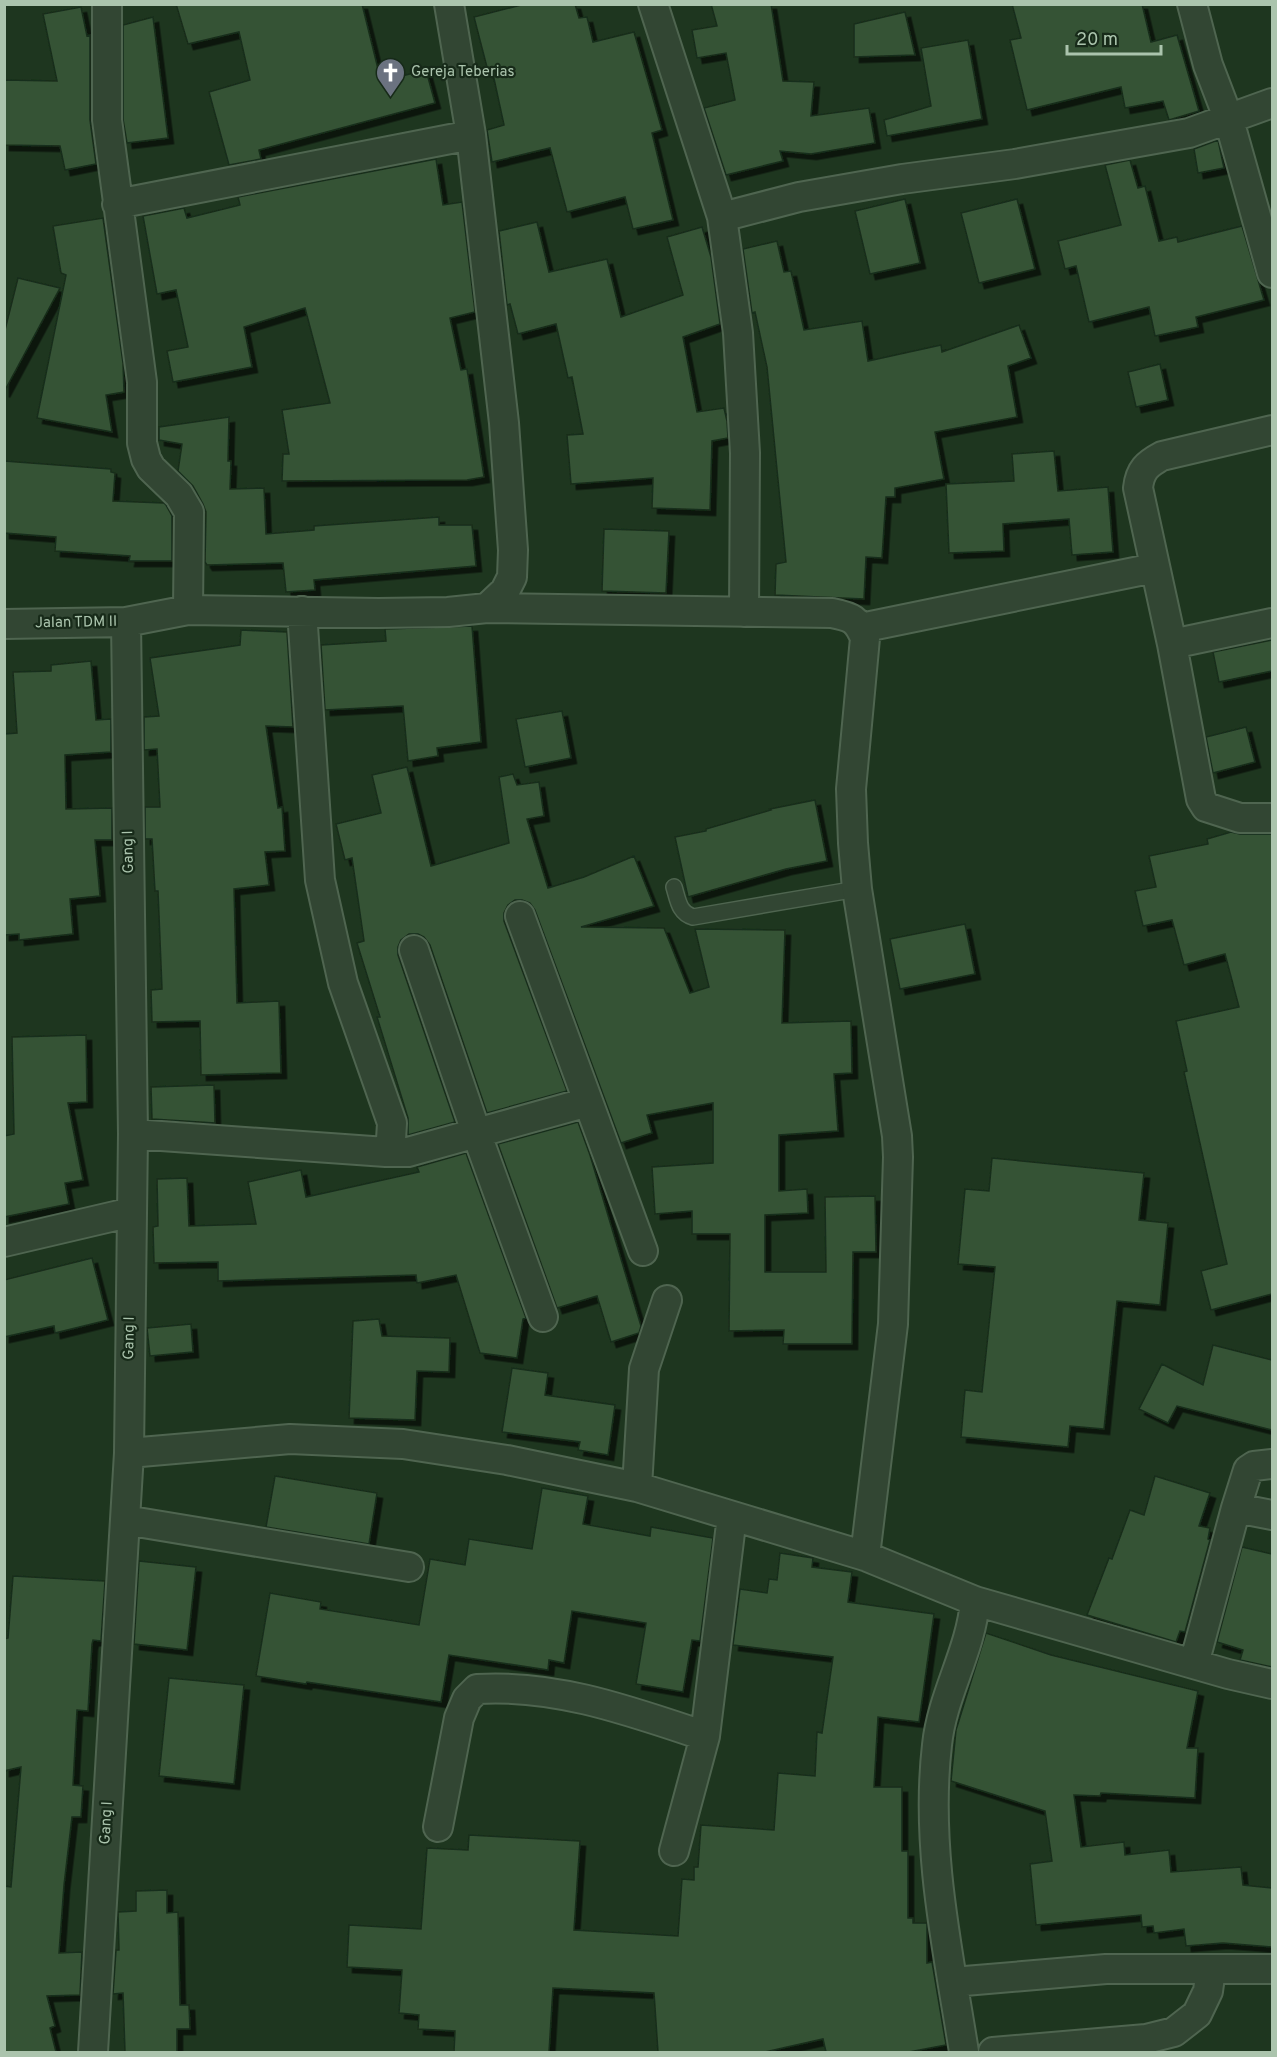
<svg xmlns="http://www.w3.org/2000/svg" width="1277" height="2057" font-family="Overpass,sans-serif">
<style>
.building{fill:#355236;stroke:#192d1a;stroke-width:1.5;filter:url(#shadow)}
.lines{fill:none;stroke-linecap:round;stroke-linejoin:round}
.service-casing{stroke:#4f6550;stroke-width:18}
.minor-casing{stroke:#4f6550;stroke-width:32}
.service{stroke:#324633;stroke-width:15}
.minor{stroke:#324633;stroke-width:28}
.labels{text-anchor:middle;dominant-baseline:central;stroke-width:4.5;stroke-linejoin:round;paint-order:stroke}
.poi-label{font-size:15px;fill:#abc4ad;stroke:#172a19;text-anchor:start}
.street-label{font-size:15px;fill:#abc4ad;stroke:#172a19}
</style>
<defs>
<filter id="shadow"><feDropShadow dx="5.5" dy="5.5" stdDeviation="0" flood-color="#0009"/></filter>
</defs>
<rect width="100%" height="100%" fill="#1e361f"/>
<path class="building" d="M176,4h186l19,77 45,-11 9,33 -176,47 2,9 -32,6 -20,-73 41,-12 -11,-48 -51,12z
M525,4h50l4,14 8,-1 6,25 41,-10 28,98 -10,3 21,87 -40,9 -8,-32 -58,15 -17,-64 -58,14 -5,-32 17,-5 -11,-51 -4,1 -15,-58z
M711,4h60l12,77 31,1 -3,34 58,-8 6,35 -64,11 -31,-3 3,10 -57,14 -22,-67 31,-8 -9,-47 -29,5 -5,-28 25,-4z
M1012,4h130l9,38 26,-7 22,76 -30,9 -6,-19 -38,7 -4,-21 -94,23 -17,-70 11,-2z
M81,7l6,29 3,-1v85l6,44 -31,6 -5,-24 -56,-1v-65l53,1 -14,-67z
M905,12l10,43 -61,2v-33z
M153,17l15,121 -41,5 -4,-24v-94z
M968,40l14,79 -95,17 -3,-16 47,-14 -10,-58z
M1218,140l6,28 -26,5 -4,-24z
M436,159l7,46 19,-3 13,110 -25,6 11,52 6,-1 17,108 -17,3 -185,1 1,-27h6l-7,-44 48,-7 -25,-95 -61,19 8,40 -79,15 -6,-31 21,-4 -12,-57 -19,4 -14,-78 41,-8 3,10 53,-13 -2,-8z
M1130,160l8,28 7,-2 14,55 18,-4 1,5 64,-16 22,74 -68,17 2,10 -43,9 -6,-29 -60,15 -13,-56 -11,3 -7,-28 63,-16 -16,-60z
M905,199l15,64 -50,11 -15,-63z
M1017,199l18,70 -56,14 -18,-70z
M103,218l20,145 1,29 -18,3 6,37 -75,-14 29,-143 -5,-2 -8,-47z
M537,222l12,50 58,-13 14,58 62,-22 -16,-58 35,-10 9,30 9,67 -37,13 14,75 27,-4 3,13 1,17 -16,3 -2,69 -58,-2 1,-30 -82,6 -4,-49 16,-1 -11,-57 -4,1 -12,-54 -38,10 -8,-30 -3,1 -8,-74z
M777,241l7,31 7,-1 13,59 58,-9 6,40 73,-16 1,7 77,-27 12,33 -23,8 9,51 -82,15 9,47 -49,9v9h-9l-4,61 -16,-1 -2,42 -89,-4 1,-31 10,-2 -19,-195 -12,-55 -3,1 -9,-64z
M18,278l42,10 -56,104v-58z
M1160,364l8,36 -32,7 -8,-35z
M229,417l-1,44h3l-1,28 34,-1 2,46 48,-4v-4l125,-9v8h33l4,41 -162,14 1,10 -29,2 -3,-29 -76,2 -2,-3 1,-50 -3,-8 -10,-18 -15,-15 4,-27 -23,-4v-13z
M1054,451l4,40 50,-4 5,65 -41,3 -3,-36 -66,5 1,27 -55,2 -3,-69 68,-3 -2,-27z
M4,461l107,8v3l4,1 -2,28 51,2 2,2 6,11v45h-43l1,-5 -75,-5 1,-14 -52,-4z
M604,529l65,2 -3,62 -64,-2z
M472,626l9,116 -44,6 1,8 -30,5 -5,-55 -78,4 -4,-65 65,-4 -1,-12z
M241,630l46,2 6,95 -27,-1 12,82 4,-1 3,44 -20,1 4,33 -35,4 3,114 42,-2 2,72 -80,2 -1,-54 -48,1 -1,-32 11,-1 -4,-98h-3l-3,-52h-7v-32h15l-3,-58 -13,1v-33l15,-1 -9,-58 90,-13z
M1272,640v31l-53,11 -6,-30z
M91,661l5,59 15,-1v33l-46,3 1,54 46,-1v32h-17l5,56 -30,3 3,35 -54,6v-6l-15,1v-201l13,-1 -4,-61 38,-1v-6z
M562,711l9,47 -46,9 -9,-48z
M1246,727l9,35 -42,11 -7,-36z
M407,767l24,99 78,-23 -10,-66 14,-3 4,11 22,-3 5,34 -17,3 21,69 36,-11 50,-21 20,50 -73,21 83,1 26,65 19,-6 -14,-58 90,1 -3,93 69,-2 1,52 -18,1 4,57 -59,4v56l28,-2 1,24 -43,2v57h61l-1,-75 50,-1 1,56h-23l-1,92h-69l1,-14 -55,1 1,-97h-38v-23l-37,3 -3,-47 61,-4v-60l-66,12 5,18 -31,10 -86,-233 -5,-7 -8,-3h-7l-7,5 -4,8v8l63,170 -80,22 -57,-168 -6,-8 -6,-3h-9l-8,6 -3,7v8l57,167 -47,13v-17l-31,-101h3l-23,-74 7,-2 -12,-83 -7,2 -9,-36 45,-11 -9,-38z
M815,800l12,61 -41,8 -98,28 -13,-60 31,-6v-2l65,-19 -1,-1z
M1231,832l9,2h32v460l-61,16 -10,-39 26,-7 -43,-192 3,-1 -11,-50 63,-14 -14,-53 -41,11 -12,-45 -29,6 -8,-35 21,-4 -7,-31 59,-12 -1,-5z
M965,924l10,50 -75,15 -10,-50z
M86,1035l1,67 -19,1 15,77 -18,3 4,21 -65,13v-81l10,-2 -2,-97z
M214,1085l1,38 -63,-4 -1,-32z
M578,1122l12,33 51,171 -2,7 -28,9 -14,-46 -40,12 -59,-164z
M466,1153l60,165 -3,1 -6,39 -37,-5 -24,-78 -39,8 -1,-8 -198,6v-19l-64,1 -1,-36 5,-1 -1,-47 30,-1 2,48 67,-2 -8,-42 53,-12 5,27 113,-25 -2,-5z
M992,1158l152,15 -5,47 29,3 -8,82 -43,-4 -13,128 -34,-3 -2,21 -107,-10 4,-47 17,2 13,-125 -37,-3 7,-75 24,2z
M92,1258l16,62 -53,13 -1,-7 -50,11v-57z
M379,1319l3,17 68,2 -1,34 -32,-1 -2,49 -66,-2 4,-97z
M191,1324l2,28 -43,4 -3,-28z
M1213,1345l59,15v70l-95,-24 -9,17 -29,-14 23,-45 41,21z
M512,1368l36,5 -3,22 70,10 -7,50 -30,-5 2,-8 -78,-10z
M275,1476l102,17 -8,51 -103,-17z
M1155,1476l55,17 -11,33 11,2 -2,11 2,1 -25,92 -5,-1 -4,11 -89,-27 22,-57 3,1 18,-49 14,5z
M542,1488l46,8 -5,28 67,12 1,-9 62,11 -13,103 -8,-1 -9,52 -47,-8 10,-61 -74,-12 -8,52 -15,-3 -1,10 -99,-15 -8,47 -134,-20 -1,2 -50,-8 14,-83 51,9 -1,7 99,16 11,-66 35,6 4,-26 63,10z
M1242,1547l30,7v113l-32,-7 3,-10 -26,-8z
M780,1553l33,5 -1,9 40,5 -4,30 86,12 -15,108 -41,-5 -4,70h28v64h6v67h5v5h14v40l5,-1 14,83 -37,7h-83l-3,-13 -58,13h-107l-4,-59 -101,-5 -4,64h-95l1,-21 -37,-2 1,-14 -20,-2 3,-43 -55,-3 2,-42 72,4 6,-81 41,2 1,-15 111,6 -6,89 104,6 4,-57 12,1v-13h4l3,-42 73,5 4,-57 37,3 2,-44 5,1 11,-76 -100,-12 7,-56 27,4 2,-14 8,1z
M139,1561l57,6 -9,83 -53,-6z
M13,1576l92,5 -4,60 -8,-1 -1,4 -4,67 -11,-1 -4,75 10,1 -2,31h-9l-8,68 -5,68 23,-1 -2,43 -33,1 8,30 -5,2 6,24h-52v-166l7,1 10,-120 -17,4v-132l4,-1z
M986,1633l65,22 147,36 -11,57h11l-3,50 -94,-5 -1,3 -26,-1 7,52 43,-5 1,13 44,-5 2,22 70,-5 2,18 29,3v59l-49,-4 -37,3 -2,-17 -30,4 -1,-7 -11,1 -1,-12 -105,10 -6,-61 22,-3 -7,-50 -94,-30 5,-51z
M169,1678l75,7 -10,99 -75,-8z
M167,1890v23l11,-1 2,93h9l1,24h-13v23h-52l-2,-59 -10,1 3,-44h3l-1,-38 18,-1v-20z"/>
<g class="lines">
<defs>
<path id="service" d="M674,887c4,13 5,26 19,30l164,-28"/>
<path id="minor" d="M107,4v116l35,262v61l4,16 5,9 28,27 10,17 -1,98
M653,4l69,213 16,116 7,120 -1,159
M1192,4l16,61 21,55 43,153
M117,204l354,-69
M722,217l77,-20 103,-18 113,-15 174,-31 83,-30
M1272,430l-110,26c-15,8 -22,14 -24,32l34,156 29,155 5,8 34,11h32
M487,608l345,5c20,4 25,6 33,25l-14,151 2,54 4,46 40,247 1,21 -5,167 -28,232
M4,624l122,-2 62,-12 190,3 70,-1 39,-4 18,-17 7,-14 1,-27 -9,-127 -33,-288 -22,-131
M861,628l293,-60
M1172,644l100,-21
M520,916l123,335
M414,950l62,182 67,185
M133,1134l253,18 5,-12 1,-17 -49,-140 -23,-103 -18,-269
M386,1152h22l180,-50
M4,1242l128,-30
M129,1453l161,-14 113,5 104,16 130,27 228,69 110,45 253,73 44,10
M637,1487l7,-118 23,-69
M1236,1508l36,7
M125,1520l284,47
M1194,1664l42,-156 12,-38 6,-4 18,-2
M438,1827l21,-109 8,-19 10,-10c79,-5 153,22 228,47
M674,1851l31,-115 27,-220
M953,1982l153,-13h166
M93,2052l36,-599 4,-319 -7,-512
M964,2052c-16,-101 -39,-204 -27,-307 5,-50 34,-94 38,-144
M993,2052l153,-13 28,-7 23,-18 11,-23 3,-22"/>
</defs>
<use href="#service" class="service-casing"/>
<use href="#minor" class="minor-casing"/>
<use href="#service" class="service"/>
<use href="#minor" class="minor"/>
</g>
<defs>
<symbol id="church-pin" viewBox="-11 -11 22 30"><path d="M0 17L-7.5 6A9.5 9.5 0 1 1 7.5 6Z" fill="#6b7280" stroke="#172a19"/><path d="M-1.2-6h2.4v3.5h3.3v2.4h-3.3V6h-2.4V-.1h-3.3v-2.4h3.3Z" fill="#fff"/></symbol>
</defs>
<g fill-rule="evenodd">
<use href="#church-pin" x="374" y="56" width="33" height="45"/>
</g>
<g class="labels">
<g class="poi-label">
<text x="411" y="72">Gereja Teberias</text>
</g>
<g class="street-label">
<text transform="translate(76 623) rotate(-1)">Jalan TDM II</text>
<text transform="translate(129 852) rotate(-91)">Gang I</text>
<text transform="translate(130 1338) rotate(-89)">Gang I</text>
<text transform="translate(107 1823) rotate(-87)">Gang I</text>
</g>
</g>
<rect width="1277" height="2057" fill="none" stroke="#abc4ad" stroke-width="12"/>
<path d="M1067 45v9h94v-9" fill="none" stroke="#abc4ad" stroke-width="3"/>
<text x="1076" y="45" font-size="18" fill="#abc4ad" stroke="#172a19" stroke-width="4.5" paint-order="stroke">20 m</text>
</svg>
